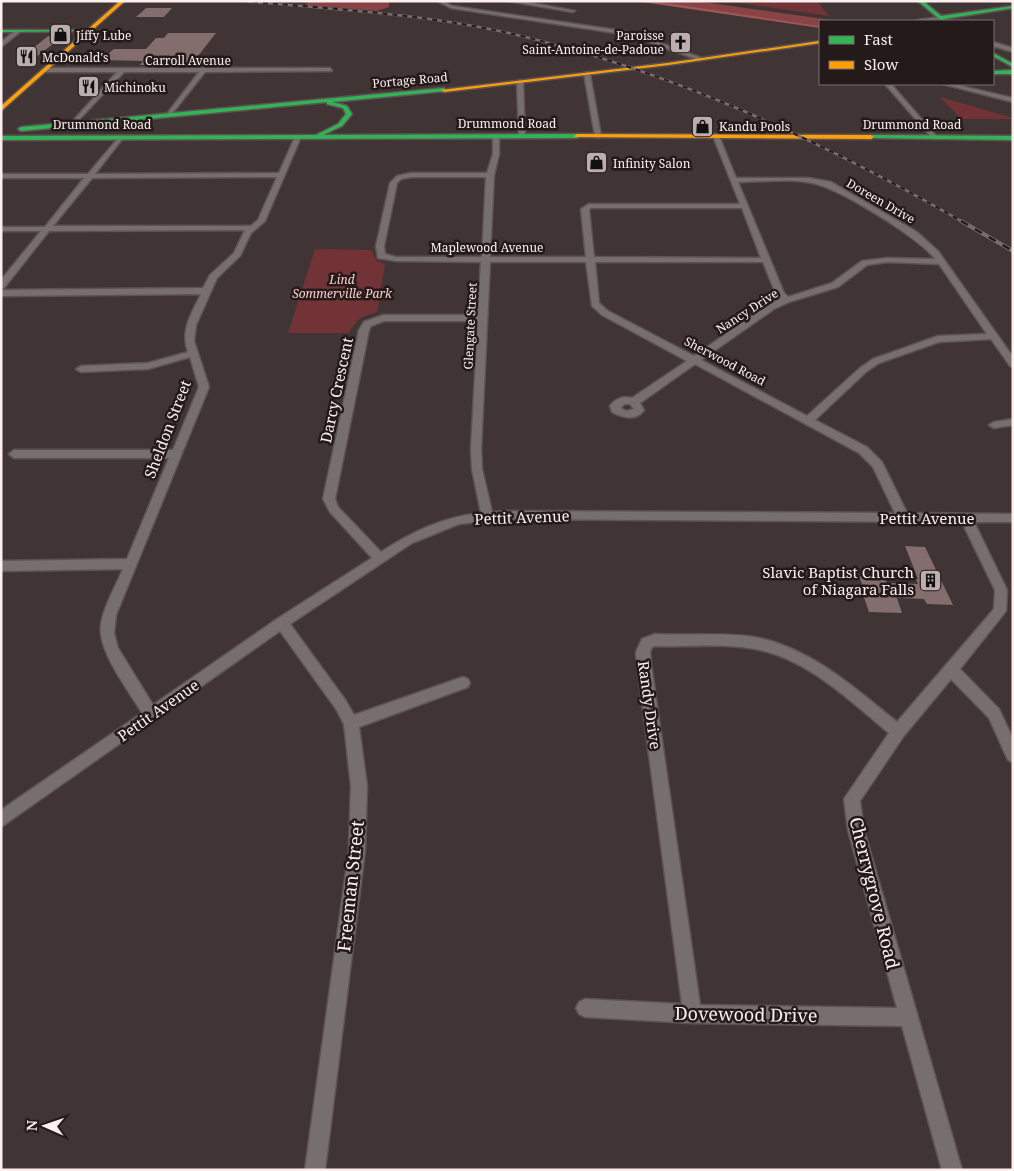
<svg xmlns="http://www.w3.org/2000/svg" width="1014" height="1171" font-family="'Noto Serif',serif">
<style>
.green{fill:#723336}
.forest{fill:#884345}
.water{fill:#a05657}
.building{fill:#836d6d}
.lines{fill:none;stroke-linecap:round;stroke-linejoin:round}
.street-casing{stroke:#5e5353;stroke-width:3}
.fast-casing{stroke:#5e5353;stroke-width:3}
.slow-casing{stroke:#5e5353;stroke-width:3}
.street{fill:#776e6e;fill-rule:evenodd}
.fast{fill:#30b455;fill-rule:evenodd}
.slow{fill:#ff9f0a;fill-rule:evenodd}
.rail-far1-casing{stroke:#776d6c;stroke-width:2.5}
.rail-casing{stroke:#776d6c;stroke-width:4}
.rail-far1{stroke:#241a1a;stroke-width:2;stroke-dasharray:5;stroke-linecap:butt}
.rail{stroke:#241a1a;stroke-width:2.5;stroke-dasharray:8;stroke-linecap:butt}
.labels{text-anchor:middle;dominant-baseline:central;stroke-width:5;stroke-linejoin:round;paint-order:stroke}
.far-poi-label{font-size:12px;fill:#fdefee;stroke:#241a1a;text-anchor:start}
.far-street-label{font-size:12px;fill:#fdefee;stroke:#241a1a}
.far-park-label{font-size:12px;font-style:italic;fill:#fececd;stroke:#241a1a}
.street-label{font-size:15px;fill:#fdefee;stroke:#241a1a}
.poi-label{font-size:15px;fill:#fdefee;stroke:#241a1a;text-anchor:end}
.near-street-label{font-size:18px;fill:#fdefee;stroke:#241a1a}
</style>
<rect width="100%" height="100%" fill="#403434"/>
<path class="green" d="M726,1h91l12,15z
M940,97l73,21v1h-52z
M315,249l56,1 6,11 8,3 -8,48 -17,6 -12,15h-60z"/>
<path class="forest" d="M309,1h80v6l-12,4 -71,-6z
M649,1h47l142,20h-18v5z"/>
<path class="water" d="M635,1h18l167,25v2z"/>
<path class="building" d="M146,8h26l-8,9h-28z
M168,33h48l-25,32h-51l3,-4 -42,-1 13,-11h32l10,-11h8z
M48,36h15l-28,22h-14z
M905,546l20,1 28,58 -26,-1 -3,-5 -27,-1 5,15 -33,-1 -7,-20h3l-6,-16h25l3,7 31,1 -2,-5h2z"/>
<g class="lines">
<defs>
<path id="street" d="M437,1h6l9,5 178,26 74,27 -5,1 -70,-25 -178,-27z
M508,1h13l54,10 -2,1z
M941,17l-2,2 -23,2 2,-1z
M16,30l5,1 -20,16v-5z
M993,42l20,6v4l-20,-6z
M330,68l2,3 -127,1 -35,44 -3,-2 32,-42h-75l-50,53 -2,-1v-2l45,-50h-72l-3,-2 3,-2z
M587,72l3,2 11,62 -3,2 -3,-2 -11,-62z
M520,80l3,2 2,54 -3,2 -3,-2 -2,-54z
M885,84h6l46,53v2h-4z
M943,84h9l61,14v4z
M496,134l3,2v18l-5,21 -4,82h96l-5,-48 8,-5h151l-27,-68 3,-2 3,2 17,42h73l22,4 86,50 21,19 75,106v10l-3,-1 -19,-27 -52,3 -60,21 -13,9 -51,48 52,27 15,15 25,51 106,1v8h-39l33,68 -1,21 -46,58 39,40 14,30v23l-5,-2 -19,-42 -38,-39 -48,58 -43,64 4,29 98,340h-20l-40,-144 -210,-3 -107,-6 -6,-3 -3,-6 3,-6 6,-3 97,5 -45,-340 -1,-12 6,-13 13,-5c33,2 67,-2 99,3 56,10 101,51 143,85l97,-113 1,-19 -33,-68 -456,-3 -47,5 -47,19 -122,81 56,77 8,14 109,-38 5,2 2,4 -2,4 -109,40 8,59 -2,64 -40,320h-20l44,-320 2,-64 -7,-62 -8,-15 -56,-78 -279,196v-17l141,-97c-13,-22 -38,-54 -41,-79 -3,-18 15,-48 22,-65l-122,2v-10l126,-2 42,-101h-155l-5,-4 5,-4h159l26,-63 -9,-30 -42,12 -67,3 -5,-3 5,-3 67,-3 40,-11c-8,-22 4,-39 13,-58l-200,2v-6l202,-2 7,-13 24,-22 11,-23 -196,1 -45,57h-3v-8l40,-49h-40v-4h44l39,-49h-83v-4h87l32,-38 3,2 -28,36 184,-1 16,-36 3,-2 3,2 -36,84 -14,12 -11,23 -23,22 -21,47 -2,16 15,46 -93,228 -2,18 4,15 35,57 124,-86 95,-61 -42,-46 -7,-13 36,-169 5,-8 19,-7h95l3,-53 -85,-1 -18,-3 -2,-12 14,-63 7,-7 14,-3h76l6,-19v-18zM277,177l-19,43 -7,6h-198l39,-48zM411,177h75l-4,80h-86l-11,-3 -1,-8 13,-63 4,-4zM738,182c24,0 51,-4 74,1 25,4 108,55 123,76l-48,-1 -25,3 -30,22 -44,14 -4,-4zM591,208h151l19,50 -167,-1 -5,-47zM490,262h96l6,44 10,9 85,46 -55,37c-9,-2 -16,0 -22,8l2,6c11,6 24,9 32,-2l-4,-7 55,-39 164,89 14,14 22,46 -389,-2 -14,1 -10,-43 -1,-20zM595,262h168l13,32 4,5 -12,6 -74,51 -86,-45 -9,-8zM887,262l52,2 48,70 -49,2 -65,23 -13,9 -53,48 -106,-56 73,-51 15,-7 49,-15 29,-22zM384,321h94l-7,128 1,20 9,44c-38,4 -69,19 -100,39l-43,-45 -3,-8 34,-169 2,-4zM624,404h6l4,5 -8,2 -5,-3zM655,646c33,1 67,-3 100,3 52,9 95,52 134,84l-45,66 4,31 49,178 -197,-3 -49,-341 -1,-12 2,-5z
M1013,419v6l-19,3 -5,-3 5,-3z"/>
<path id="fast" d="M918,1h5l18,15 72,-10v2l-69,11 2,2h-4z
M1,30h88l2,1 -90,1z
M993,53l20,11v3l-20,-11z
M1013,70v4h-20v-3z
M444,88l2,3 -114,11 15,4 5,8 -10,12 -19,9 254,-1 3,2 -3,2 -576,2v-4l315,-1 22,-11 8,-10 -3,-6 -16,-4v-2l-306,29 -3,-2 3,-2z
M871,135l142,1v4l-144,-2v-2z"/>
<path id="slow" d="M120,1h5l-124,110v-5z
M820,41v2l-152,22 -224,27 -3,-2 227,-27z
M577,134l294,1 3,2 -3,2 -296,-2 -1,-1z"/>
</defs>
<use href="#street" class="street-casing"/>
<use href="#fast" class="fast-casing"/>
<use href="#slow" class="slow-casing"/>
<use href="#street" class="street"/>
<use href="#fast" class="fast"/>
<use href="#slow" class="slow"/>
<defs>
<path id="rail-far1" d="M243,1c90,8 182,13 270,33 159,37 309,107 450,188"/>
<path id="rail" d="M961,221l52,30"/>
</defs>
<use href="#rail-far1" class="rail-far1-casing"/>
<use href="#rail" class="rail-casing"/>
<use href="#rail-far1" class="rail-far1"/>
<use href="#rail" class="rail"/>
</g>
<defs>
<symbol id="shop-square" viewBox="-11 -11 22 22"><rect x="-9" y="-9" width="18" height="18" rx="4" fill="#bbaead" stroke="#241a1a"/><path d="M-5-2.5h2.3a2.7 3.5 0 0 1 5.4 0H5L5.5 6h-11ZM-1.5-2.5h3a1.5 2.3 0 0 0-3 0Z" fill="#111"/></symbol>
<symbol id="church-square" viewBox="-11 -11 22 22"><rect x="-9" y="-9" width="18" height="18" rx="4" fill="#bbaead" stroke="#241a1a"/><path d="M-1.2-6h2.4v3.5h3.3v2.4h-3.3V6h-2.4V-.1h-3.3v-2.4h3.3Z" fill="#111"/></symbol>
<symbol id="restaurant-square" viewBox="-11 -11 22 22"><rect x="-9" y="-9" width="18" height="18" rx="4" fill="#bbaead" stroke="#241a1a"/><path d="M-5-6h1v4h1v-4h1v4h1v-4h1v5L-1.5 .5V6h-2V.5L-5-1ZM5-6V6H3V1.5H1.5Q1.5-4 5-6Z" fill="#111"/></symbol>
<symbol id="building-square" viewBox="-11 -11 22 22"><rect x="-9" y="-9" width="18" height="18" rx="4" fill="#bbaead" stroke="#241a1a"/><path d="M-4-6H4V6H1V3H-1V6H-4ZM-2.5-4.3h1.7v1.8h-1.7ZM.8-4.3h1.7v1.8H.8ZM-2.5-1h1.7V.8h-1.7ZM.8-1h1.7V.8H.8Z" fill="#111"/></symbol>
</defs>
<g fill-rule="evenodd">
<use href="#shop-square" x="48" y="22" width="25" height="25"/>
<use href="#church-square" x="668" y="30" width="25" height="25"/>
<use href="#restaurant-square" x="14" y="44" width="25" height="25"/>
<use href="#restaurant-square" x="76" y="74" width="25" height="25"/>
<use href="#shop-square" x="690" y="114" width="25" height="25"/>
<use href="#shop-square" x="584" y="150" width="25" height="25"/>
<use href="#building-square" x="918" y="568" width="25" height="25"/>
</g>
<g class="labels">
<g class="far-poi-label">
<text x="76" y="35">Jiffy Lube</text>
<text x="664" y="35" text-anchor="end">Paroisse<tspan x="664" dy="14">Saint-Antoine-de-Padoue</tspan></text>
<text x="42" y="57">McDonald's</text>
<text x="104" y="87">Michinoku</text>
<text x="719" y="126">Kandu Pools</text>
<text x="613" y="163">Infinity Salon</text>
</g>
<g class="far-street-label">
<text x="188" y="60">Carroll Avenue</text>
<text transform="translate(410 80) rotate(-5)">Portage Road</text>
<text x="507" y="123">Drummond Road</text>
<text x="102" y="124">Drummond Road</text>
<text x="912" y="124">Drummond Road</text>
<text transform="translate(881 201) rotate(30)">Doreen Drive</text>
<text x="487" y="247">Maplewood Avenue</text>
<text transform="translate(747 311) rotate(-33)">Nancy Drive</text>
<text transform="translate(470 326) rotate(-87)">Glengate Street</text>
<text transform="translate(725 361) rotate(28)">Sherwood Road</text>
</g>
<g class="far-park-label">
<text x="342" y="279">Lind<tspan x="342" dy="14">Sommerville Park</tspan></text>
</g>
<g class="street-label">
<text transform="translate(336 390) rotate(-78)">Darcy Crescent</text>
<text transform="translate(167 429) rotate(-69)">Sheldon Street</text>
<text transform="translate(522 517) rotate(-2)">Pettit Avenue</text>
<text x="927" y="518">Pettit Avenue</text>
<text transform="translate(650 705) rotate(82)">Randy Drive</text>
<text transform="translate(158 710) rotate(-35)">Pettit Avenue</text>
</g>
<g class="poi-label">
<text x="914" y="572">Slavic Baptist Church<tspan x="914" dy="17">of Niagara Falls</tspan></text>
</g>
<g class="near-street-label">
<text transform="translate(350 886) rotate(-84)">Freeman Street</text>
<text transform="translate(875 893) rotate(76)">Cherrygrove Road</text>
<text transform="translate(746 1014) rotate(1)">Dovewood Drive</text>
</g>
</g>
<rect width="1014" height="1171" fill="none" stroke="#fdefee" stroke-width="5"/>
<rect x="819" y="20" width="175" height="65" fill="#241a1a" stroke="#7b6f6f"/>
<rect x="829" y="36" width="25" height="8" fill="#30b455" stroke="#7b6f6f"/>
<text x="864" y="45" font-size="15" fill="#fdefee">Fast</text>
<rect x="829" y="61" width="25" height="8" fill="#ff9f0a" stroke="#7b6f6f"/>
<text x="864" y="70" font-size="15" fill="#fdefee">Slow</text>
<g transform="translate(45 1126) rotate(272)" stroke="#241a1a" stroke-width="4" paint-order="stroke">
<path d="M0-4L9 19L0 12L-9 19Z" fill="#fdefee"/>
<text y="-8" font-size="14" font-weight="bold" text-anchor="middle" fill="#fdefee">N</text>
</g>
</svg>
